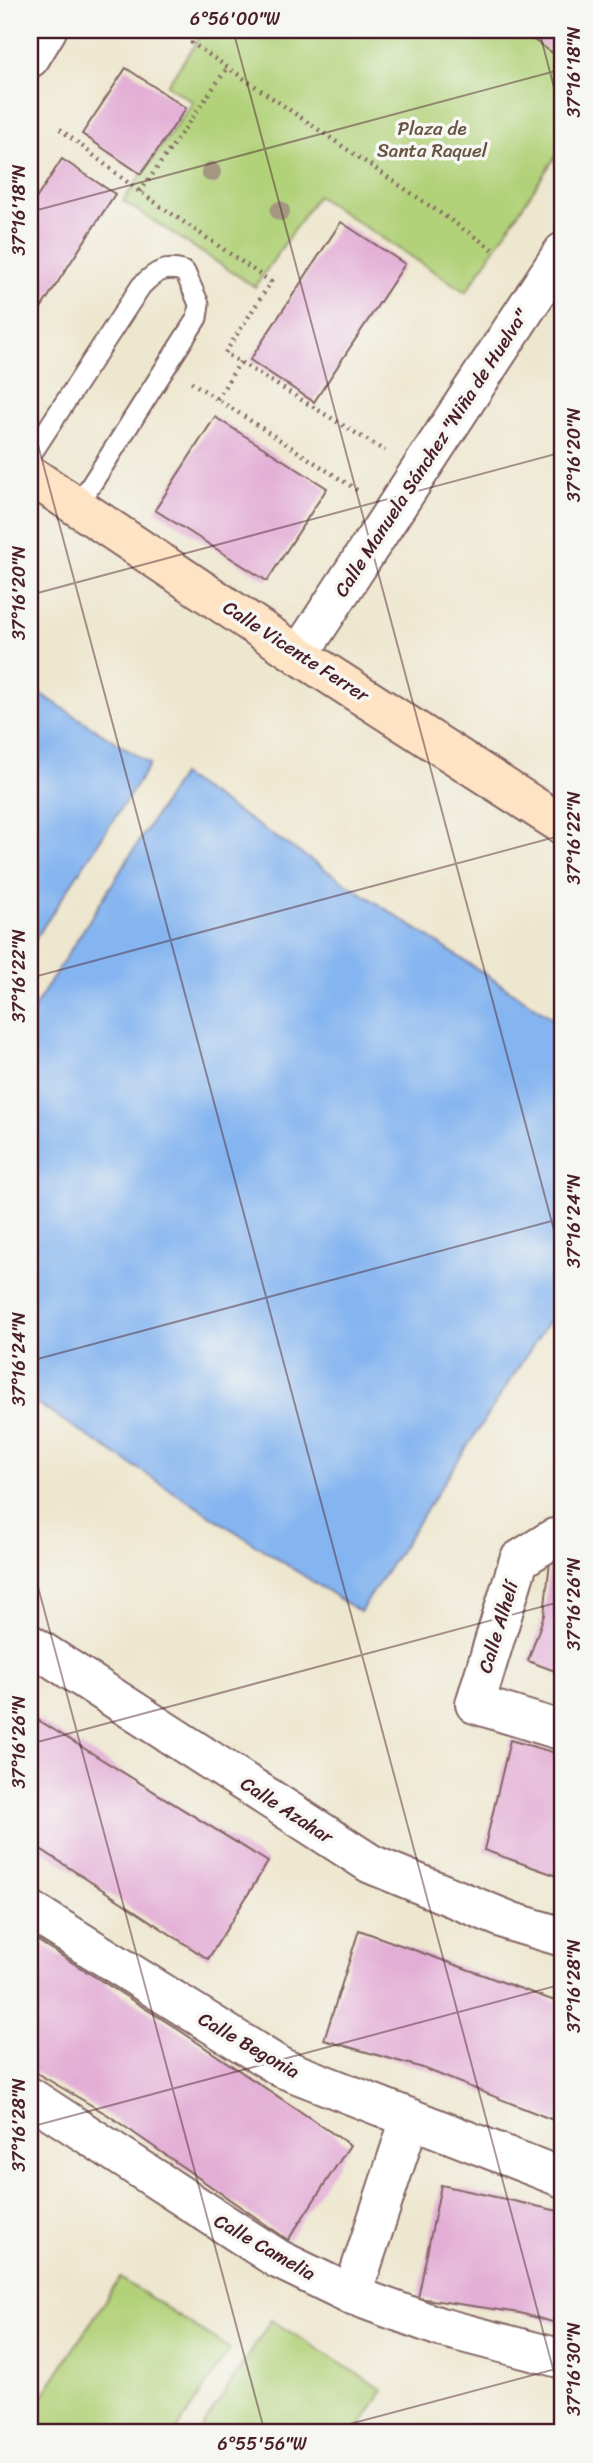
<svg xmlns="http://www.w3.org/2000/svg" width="593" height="2463" font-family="Sriracha,sans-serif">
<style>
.green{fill:#b2d27a;stroke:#7e7852;stroke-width:2}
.water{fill:#85b5f0;stroke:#686a8e;stroke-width:2}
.building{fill:#e3aed6}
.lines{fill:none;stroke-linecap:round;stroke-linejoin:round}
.lane-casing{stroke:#836564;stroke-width:23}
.street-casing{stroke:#836564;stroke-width:42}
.secondary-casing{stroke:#836564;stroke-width:42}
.path{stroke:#836564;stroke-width:4.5;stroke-dasharray:2 5;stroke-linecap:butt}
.lane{stroke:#fff;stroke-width:19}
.street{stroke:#fff;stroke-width:38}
.secondary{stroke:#fee4c5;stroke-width:38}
.tree{fill:#a59782}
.ticks{fill:none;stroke:#4a1f2b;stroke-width:2;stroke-opacity:0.45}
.labels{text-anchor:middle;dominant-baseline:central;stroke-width:7;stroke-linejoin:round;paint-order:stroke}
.park-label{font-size:19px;fill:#695543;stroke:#f6f6f2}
.street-label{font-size:19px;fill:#4a1f2b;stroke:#f6f6f2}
.neatline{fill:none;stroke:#4a1f2b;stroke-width:2.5}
.ticks-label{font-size:18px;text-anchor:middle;fill:#4a1f2b}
</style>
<rect width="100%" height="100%" fill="#f6f6f2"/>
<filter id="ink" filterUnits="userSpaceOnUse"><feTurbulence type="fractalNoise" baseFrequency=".0143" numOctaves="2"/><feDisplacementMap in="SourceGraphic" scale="14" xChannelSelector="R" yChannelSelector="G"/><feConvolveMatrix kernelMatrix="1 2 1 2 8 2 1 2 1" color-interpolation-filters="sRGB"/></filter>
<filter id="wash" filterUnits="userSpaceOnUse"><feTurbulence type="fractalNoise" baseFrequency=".00686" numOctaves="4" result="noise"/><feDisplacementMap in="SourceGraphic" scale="28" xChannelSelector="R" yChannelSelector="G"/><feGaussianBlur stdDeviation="1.57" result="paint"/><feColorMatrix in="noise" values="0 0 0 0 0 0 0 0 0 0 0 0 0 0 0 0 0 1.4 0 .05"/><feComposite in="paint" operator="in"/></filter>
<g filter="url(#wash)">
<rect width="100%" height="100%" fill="#eee7cf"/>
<path class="green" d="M205,30h358v115l-97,147 -149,-96 -62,91 -132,-86 70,-99 -26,-17z
M120,2278l110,71 -55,84h-145v-18z
M271,2320l112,70 -27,43h-157z"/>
<path class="water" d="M30,687l120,77 -120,183z
M181,775l382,250v274l-203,313 -330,-213v-385z"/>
<g id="blocks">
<path class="building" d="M519,30h44v30z
M126,68l60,40 -45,66 -59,-40z
M62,159l53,35 -85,131v-117z
M341,222l64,42 -91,138 -64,-42z
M215,417l112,71 -60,93 -112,-71z
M550,1561l13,3v110l-35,-13 16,-46z
M30,1715l238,147 -60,97 -178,-117z
M510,1740l53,15v123l-79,-28z
M359,1930l204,74v120l-140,-56 -99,-28z
M30,1936l143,90 177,119 -62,95 -180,-125 -78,-46z
M441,2185l122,27v113l-43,-12 -102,-15z"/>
</g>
</g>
<g filter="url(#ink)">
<use href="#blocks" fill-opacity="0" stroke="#836564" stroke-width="2"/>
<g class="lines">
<defs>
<path id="lane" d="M30,456l111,-170c14,-14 24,-21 44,-14l14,32 -2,14 -120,189"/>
<path id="street" d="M30,58l17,-28
M299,655l264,-403
M563,1540l-9,-2 -35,22 -44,144 88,27
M30,1644l341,220 141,58 51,15
M30,1910l252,158 281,110
M30,2097l248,162 74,36 88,32 123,32
M352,2295l58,-176"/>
<path id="secondary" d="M30,475l269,180 264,170"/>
</defs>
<use href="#lane" class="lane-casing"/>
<use href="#street" class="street-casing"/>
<use href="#secondary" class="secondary-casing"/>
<path class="path" d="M200,30l-8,13 305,209
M60,129l80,63 131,90 -46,71 160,98
M140,192l88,-125
M191,382l169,110
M217,399l23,-37"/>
<use href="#lane" class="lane"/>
<use href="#street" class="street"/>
<use href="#secondary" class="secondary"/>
</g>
<g class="tree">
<circle cx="211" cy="172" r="10"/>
<circle cx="280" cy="211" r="10"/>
</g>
</g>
<path class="ticks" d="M233,30l330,1234M539,30l24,92M30,212l533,-143M30,415l533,1991M30,595l533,-143M30,978l533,-143M30,1361l533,-143M30,1557l235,876M30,1744l533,-143M30,2127l533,-143M316,2433l247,-66"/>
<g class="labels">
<g class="park-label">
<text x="432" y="128">Plaza de<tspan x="432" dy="22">Santa Raquel</tspan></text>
</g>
<g class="street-label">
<text transform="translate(431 453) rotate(-57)">Calle Manuela Sánchez "Niña de Huelva"</text>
<text transform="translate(296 651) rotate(33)">Calle Vicente Ferrer</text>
<text transform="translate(498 1627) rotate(-73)">Calle Alhelí</text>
<text transform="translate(287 1810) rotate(33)">Calle Azahar</text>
<text transform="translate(249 2045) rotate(30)">Calle Begonia</text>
<text transform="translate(265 2247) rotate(30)">Calle Camelia</text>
</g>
</g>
<rect width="593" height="2463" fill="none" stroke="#f6f6f2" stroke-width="77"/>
<rect x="38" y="38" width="516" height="2386" class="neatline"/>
<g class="ticks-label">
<text x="235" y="25">6°56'00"W</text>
<text transform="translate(574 72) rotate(-90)" y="6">37°16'18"N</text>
<text transform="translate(19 210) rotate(-90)" y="6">37°16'18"N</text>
<text transform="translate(574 455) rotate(-90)" y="6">37°16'20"N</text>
<text transform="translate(19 593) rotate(-90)" y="6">37°16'20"N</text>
<text transform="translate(574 838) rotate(-90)" y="6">37°16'22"N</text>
<text transform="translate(19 976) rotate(-90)" y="6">37°16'22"N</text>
<text transform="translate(574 1221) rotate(-90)" y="6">37°16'24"N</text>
<text transform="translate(19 1359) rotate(-90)" y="6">37°16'24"N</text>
<text transform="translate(574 1604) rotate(-90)" y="6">37°16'26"N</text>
<text transform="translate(19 1742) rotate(-90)" y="6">37°16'26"N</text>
<text transform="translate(574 1986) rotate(-90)" y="6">37°16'28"N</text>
<text transform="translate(19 2125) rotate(-90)" y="6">37°16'28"N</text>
<text transform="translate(574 2369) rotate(-90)" y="6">37°16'30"N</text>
<text x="262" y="2450">6°55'56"W</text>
</g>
</svg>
